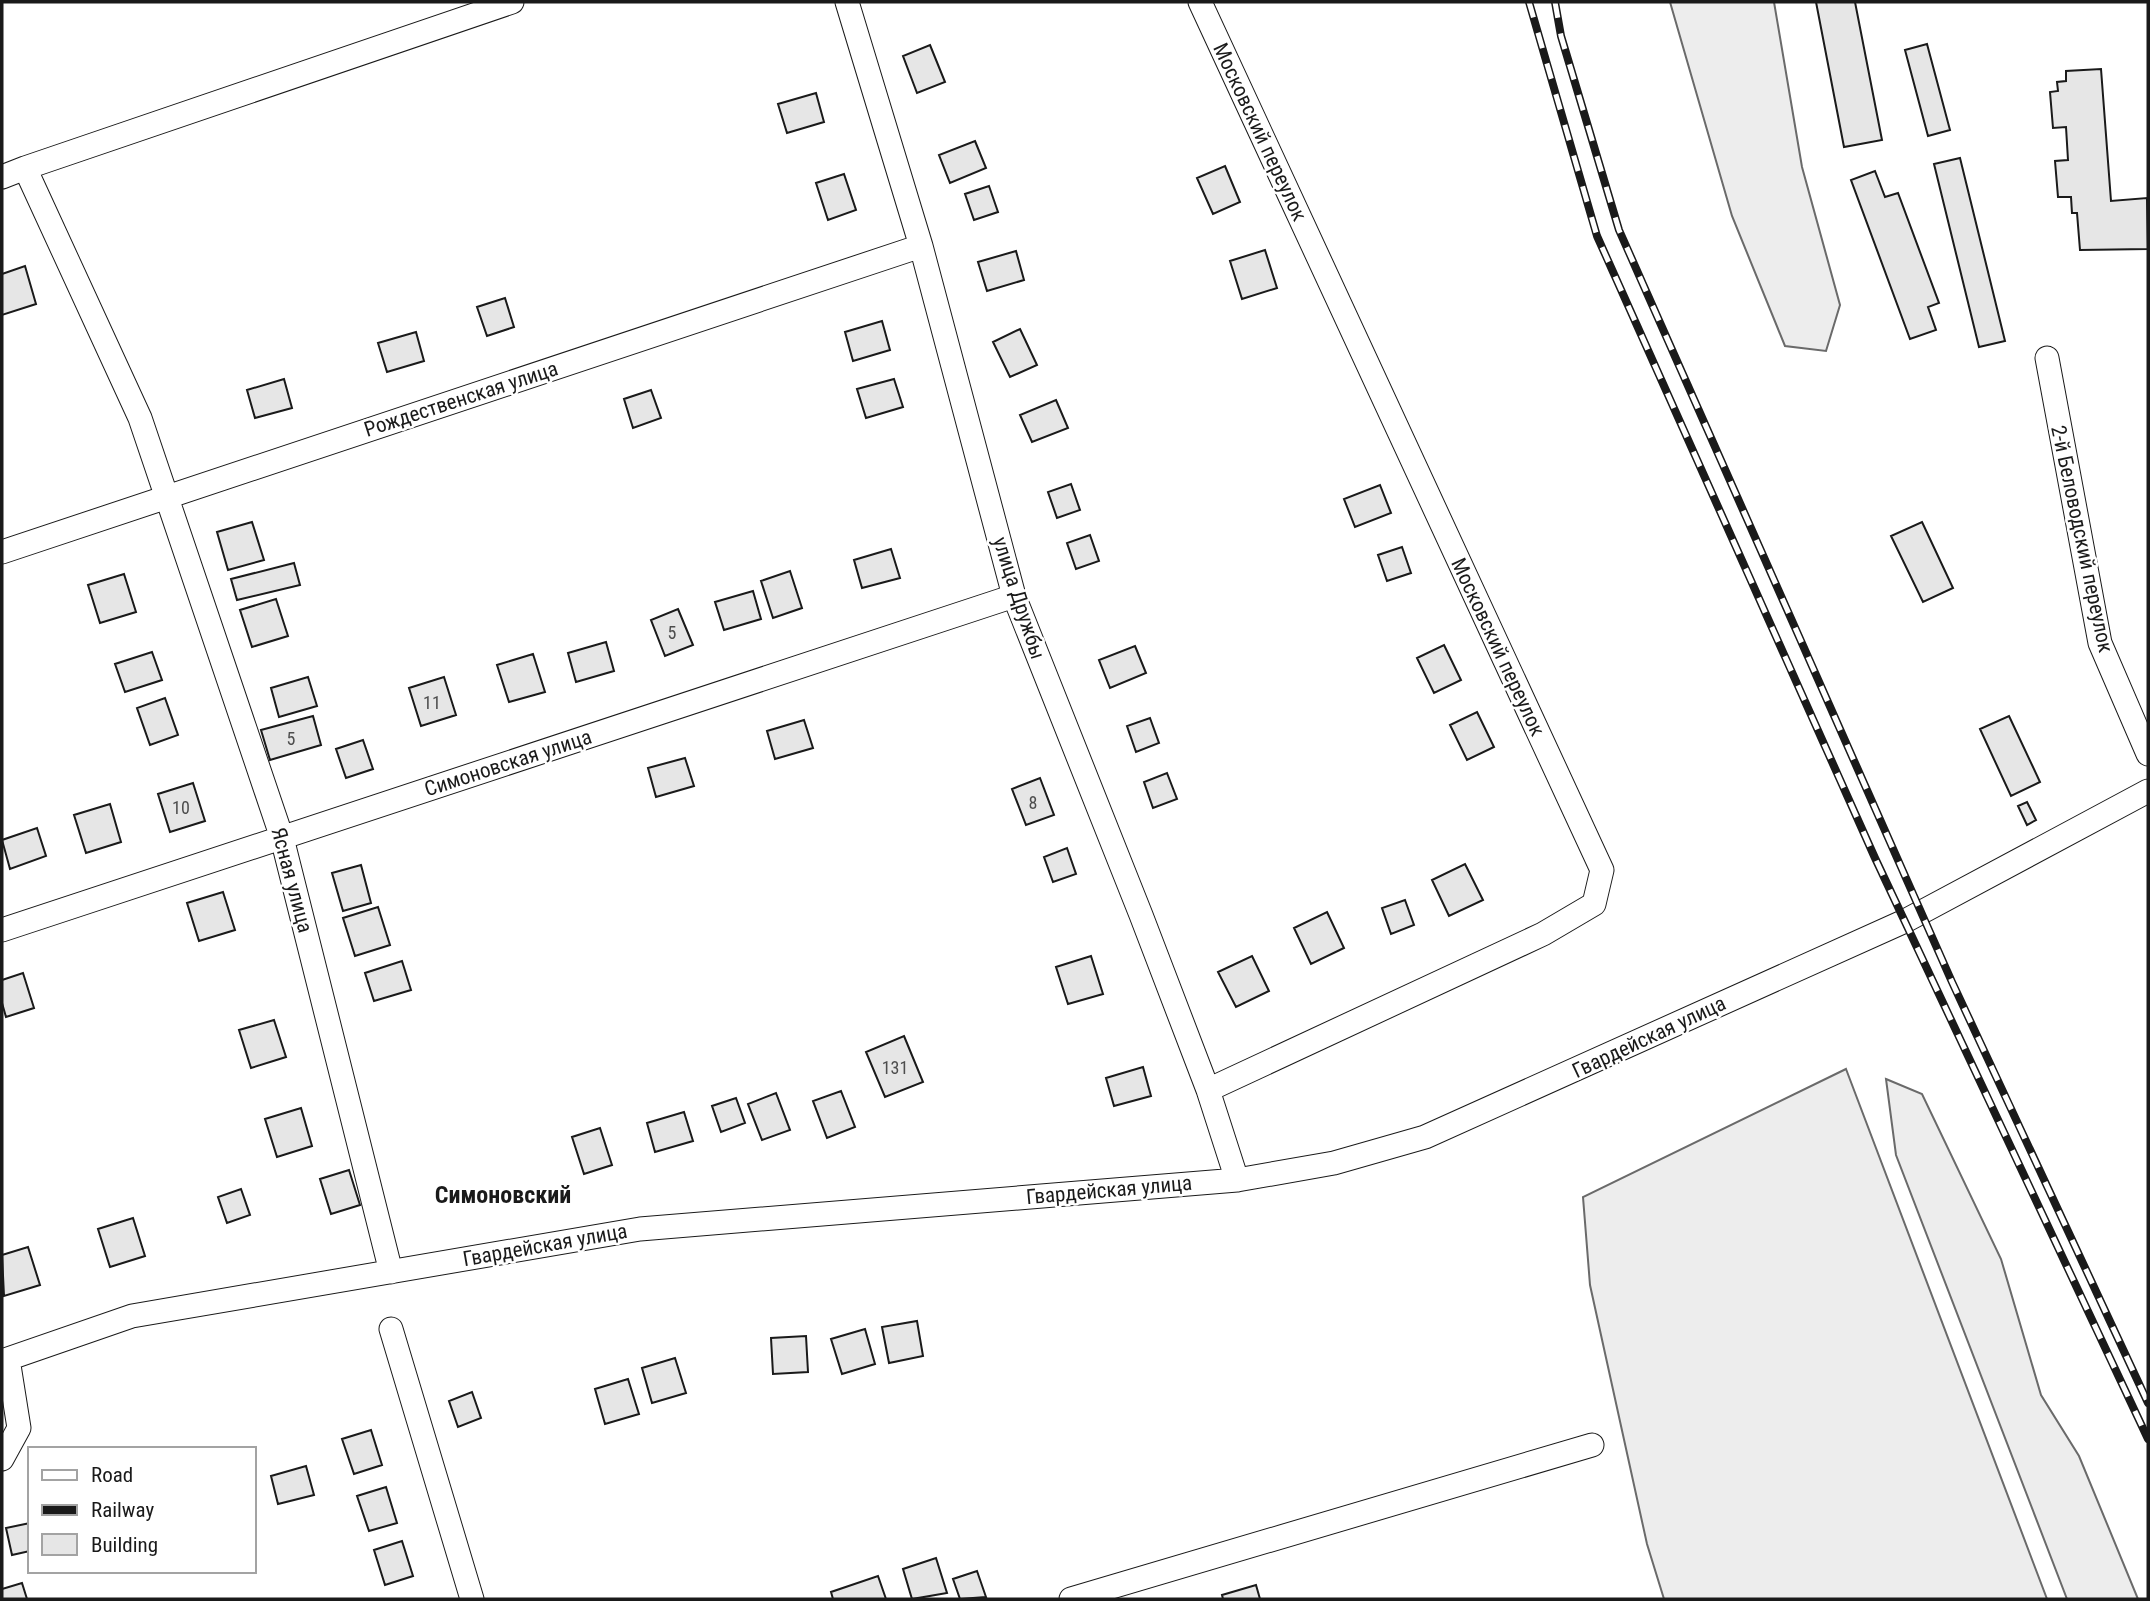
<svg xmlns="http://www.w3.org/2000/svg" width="2150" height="1601" font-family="'Roboto Condensed',sans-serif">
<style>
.built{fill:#ededed;stroke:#6a6a6a;stroke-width:2}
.building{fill:#e6e6e6;stroke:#1a1a1a;stroke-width:2}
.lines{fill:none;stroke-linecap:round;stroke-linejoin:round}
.minor-casing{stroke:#1a1a1a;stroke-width:25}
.minor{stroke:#fff;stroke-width:23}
.rail-casing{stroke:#1a1a1a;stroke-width:8}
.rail{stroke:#fff;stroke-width:5;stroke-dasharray:16;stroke-linecap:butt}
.labels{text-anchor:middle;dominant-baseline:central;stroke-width:5;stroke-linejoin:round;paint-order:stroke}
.number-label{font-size:18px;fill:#4d4d4d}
.street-label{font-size:21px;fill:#1a1a1a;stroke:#fff}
.quarter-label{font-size:24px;font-weight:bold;fill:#1a1a1a;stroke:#fff}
</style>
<rect width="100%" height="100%" fill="#fff"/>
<path class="built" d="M1670,2h104l28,165 38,138 -14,46 -41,-5 -53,-130z
M1846,1069l201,530h-383l-17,-55 -57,-259 -7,-88z
M1886,1079l36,15 79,165 40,136 38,61 59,143h-71l-171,-444z"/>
<path class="building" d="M1816,2h39l27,138 -38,7z
M1927,44l23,86 -22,6 -23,-86z
M930,45l15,37 -28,11 -14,-37z
M2101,69l10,132 36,-3 1,51 -68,1 -3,-37h-5l-1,-16h-13l-3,-36 13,-1 -2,-33 -13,1 -3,-36 8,-1 -1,-9 9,-1v-10z
M816,93l8,29 -37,11 -9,-29z
M975,141l11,27 -36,15 -11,-28z
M1960,158l45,183 -26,6 -45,-183z
M1225,166l15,36 -27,12 -16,-36z
M1875,171l10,26 13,-4 41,110 -11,4 8,23 -26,9 -59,-159z
M844,174l12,36 -28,10 -12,-37z
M989,186l9,26 -24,8 -9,-26z
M1265,250l12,38 -35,11 -12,-38z
M1016,251l8,29 -37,11 -9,-29z
M25,266l11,38 -34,11v-41z
M505,298l9,29 -27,9 -10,-29z
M882,321l8,29 -37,11 -8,-29z
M1020,329l17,36 -27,12 -17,-35z
M416,332l8,29 -37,11 -9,-29z
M284,379l8,29 -37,10 -8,-28z
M894,379l9,28 -37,11 -9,-29z
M651,390l10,28 -28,10 -9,-29z
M1056,400l12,28 -36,14 -12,-27z
M1071,484l9,26 -23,8 -9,-26z
M1380,485l11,28 -36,14 -11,-28z
M252,522l12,38 -36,10 -11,-38z
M1922,522l31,66 -30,14 -32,-66z
M1090,535l9,26 -23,8 -9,-26z
M1402,547l9,26 -24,8 -9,-26z
M891,549l9,29 -38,10 -8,-28z
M294,563l6,22 -63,15 -6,-21z
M790,571l12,37 -29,10 -12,-37z
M124,574l12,38 -36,11 -12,-38z
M753,591l8,28 -37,11 -9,-28z
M276,599l12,37 -36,11 -12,-37z
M678,609l15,36 -28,11 -14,-36z
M606,642l8,29 -38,11 -8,-29z
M1444,645l17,35 -27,13 -17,-35z
M1135,646l11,27 -36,15 -11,-28z
M152,652l10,28 -37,12 -10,-28z
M533,654l12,38 -36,10 -12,-37z
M308,677l9,29 -38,11 -8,-29z
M444,677l12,38 -35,11 -12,-38z
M165,698l13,37 -28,10 -13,-37z
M1477,712l17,35 -27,13 -17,-35z
M313,716l8,29 -51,15 -9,-30z
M2009,716l31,66 -29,14 -31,-67z
M1150,718l9,25 -23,9 -9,-26z
M804,720l9,28 -38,11 -8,-28z
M363,740l10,29 -27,9 -10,-29z
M685,758l9,28 -38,11 -8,-29z
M1167,773l10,26 -24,9 -9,-26z
M1040,778l14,37 -28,10 -14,-36z
M193,783l12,38 -35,11 -12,-38z
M2027,802l9,18 -9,5 -9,-19z
M110,804l11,38 -35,11 -12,-38z
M37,828l9,28 -36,13 -8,-29z
M1067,848l9,26 -23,8 -9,-25z
M1465,864l18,36 -34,16 -17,-36z
M361,865l10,38 -28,8 -11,-38z
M223,892l12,38 -36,11 -12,-38z
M1405,900l9,25 -23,9 -9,-26z
M378,907l12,38 -35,11 -12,-38z
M1327,912l17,36 -33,16 -17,-36z
M1091,956l12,38 -35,10 -12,-37z
M1252,956l17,35 -33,16 -18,-35z
M402,961l9,29 -37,11 -9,-28z
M23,973l11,35 -28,9 -4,-14v-23z
M274,1020l12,37 -35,11 -12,-38z
M904,1036l19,46 -38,15 -19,-45z
M1143,1067l8,29 -37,10 -8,-28z
M841,1091l14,36 -28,11 -14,-37z
M776,1093l14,37 -28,10 -14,-36z
M736,1098l9,25 -24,9 -9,-26z
M301,1108l11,38 -35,11 -12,-38z
M684,1112l9,29 -38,11 -8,-29z
M600,1128l12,37 -28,9 -12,-37z
M349,1170l11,35 -29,9 -11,-35z
M241,1189l9,26 -23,8 -9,-26z
M133,1218l12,38 -35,11 -12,-38z
M28,1247l12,38 -36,11 -2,-41z
M917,1321l6,35 -34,7 -7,-36z
M865,1329l10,35 -33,10 -11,-35z
M806,1336l2,36 -35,2 -2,-36z
M675,1358l11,35 -34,10 -10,-35z
M628,1379l11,35 -34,10 -10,-35z
M472,1392l9,26 -23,9 -9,-26z
M371,1430l11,35 -28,9 -12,-35z
M306,1466l8,29 -36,9 -7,-28z
M386,1487l11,36 -28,8 -12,-35z
M30,1523v28l-18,4 -6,-27z
M402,1541l11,35 -28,9 -11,-35z
M936,1558l11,35 -35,6 -9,-30z
M977,1571l9,26 -26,2 -7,-20z
M878,1576l8,23h-53l-2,-7z
M22,1583l5,16h-25v-10z
M1256,1585l4,14h-37l-1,-4z"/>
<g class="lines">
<defs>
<path id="minor" d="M847,2l74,244 93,350 127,319 67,175 29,90
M1200,2l402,868 -8,34 -51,30 -335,156
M25,168l487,-166
M2,177l23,-9 115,250 142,420 109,434
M2047,358l53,285 48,111
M2,552l919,-306
M2,930l1012,-334
M391,1329l81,270
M2,1361l130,-45 508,-87 597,-49 97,-17 91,-26 480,-216 243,-130
M2,1459l17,-31 -11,-69
M1071,1599l521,-154"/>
</defs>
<use href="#minor" class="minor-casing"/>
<use href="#minor" class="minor"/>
<defs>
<path id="rail" d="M1529,2l68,234 278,622 273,581
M1555,2l6,34 58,194 333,752 196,421"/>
</defs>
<use href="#rail" class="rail-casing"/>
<use href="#rail" class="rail"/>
</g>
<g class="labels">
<g class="number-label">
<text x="672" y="632">5</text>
<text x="432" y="702">11</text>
<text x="291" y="738">5</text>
<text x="1033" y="802">8</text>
<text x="181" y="807">10</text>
<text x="895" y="1067">131</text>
</g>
<g class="street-label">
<text transform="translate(1260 132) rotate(65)">Московский переулок</text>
<text transform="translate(461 399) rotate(-18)">Рождественская улица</text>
<text transform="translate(2082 539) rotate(78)">2-й Беловодский переулок</text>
<text transform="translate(1019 598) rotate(72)">улица Дружбы</text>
<text transform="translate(1498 647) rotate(65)">Московский переулок</text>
<text transform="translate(508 763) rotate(-18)">Симоновская улица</text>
<text transform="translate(292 880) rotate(75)">Ясная улица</text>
<text transform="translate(1649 1037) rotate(-25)">Гвардейская улица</text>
<text transform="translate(1109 1190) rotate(-5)">Гвардейская улица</text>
<text transform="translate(545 1245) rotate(-10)">Гвардейская улица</text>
</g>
<g class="quarter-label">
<text x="503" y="1195">Симоновский</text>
</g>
</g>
<rect width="2150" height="1601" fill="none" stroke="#1a1a1a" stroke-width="7"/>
<rect x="28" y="1447" width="228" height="126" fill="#ffffff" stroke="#a3a3a3" stroke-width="2"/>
<rect x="42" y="1470" width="35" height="10" fill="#ffffff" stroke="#a3a3a3" stroke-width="2"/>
<text x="91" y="1482" font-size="21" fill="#1a1a1a">Road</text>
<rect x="42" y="1505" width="35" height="10" fill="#1a1a1a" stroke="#a3a3a3" stroke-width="2"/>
<text x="91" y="1517" font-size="21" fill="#1a1a1a">Railway</text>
<rect x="42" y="1534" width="35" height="21" fill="#e6e6e6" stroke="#a3a3a3" stroke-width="2"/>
<text x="91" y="1552" font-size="21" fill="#1a1a1a">Building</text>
</svg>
